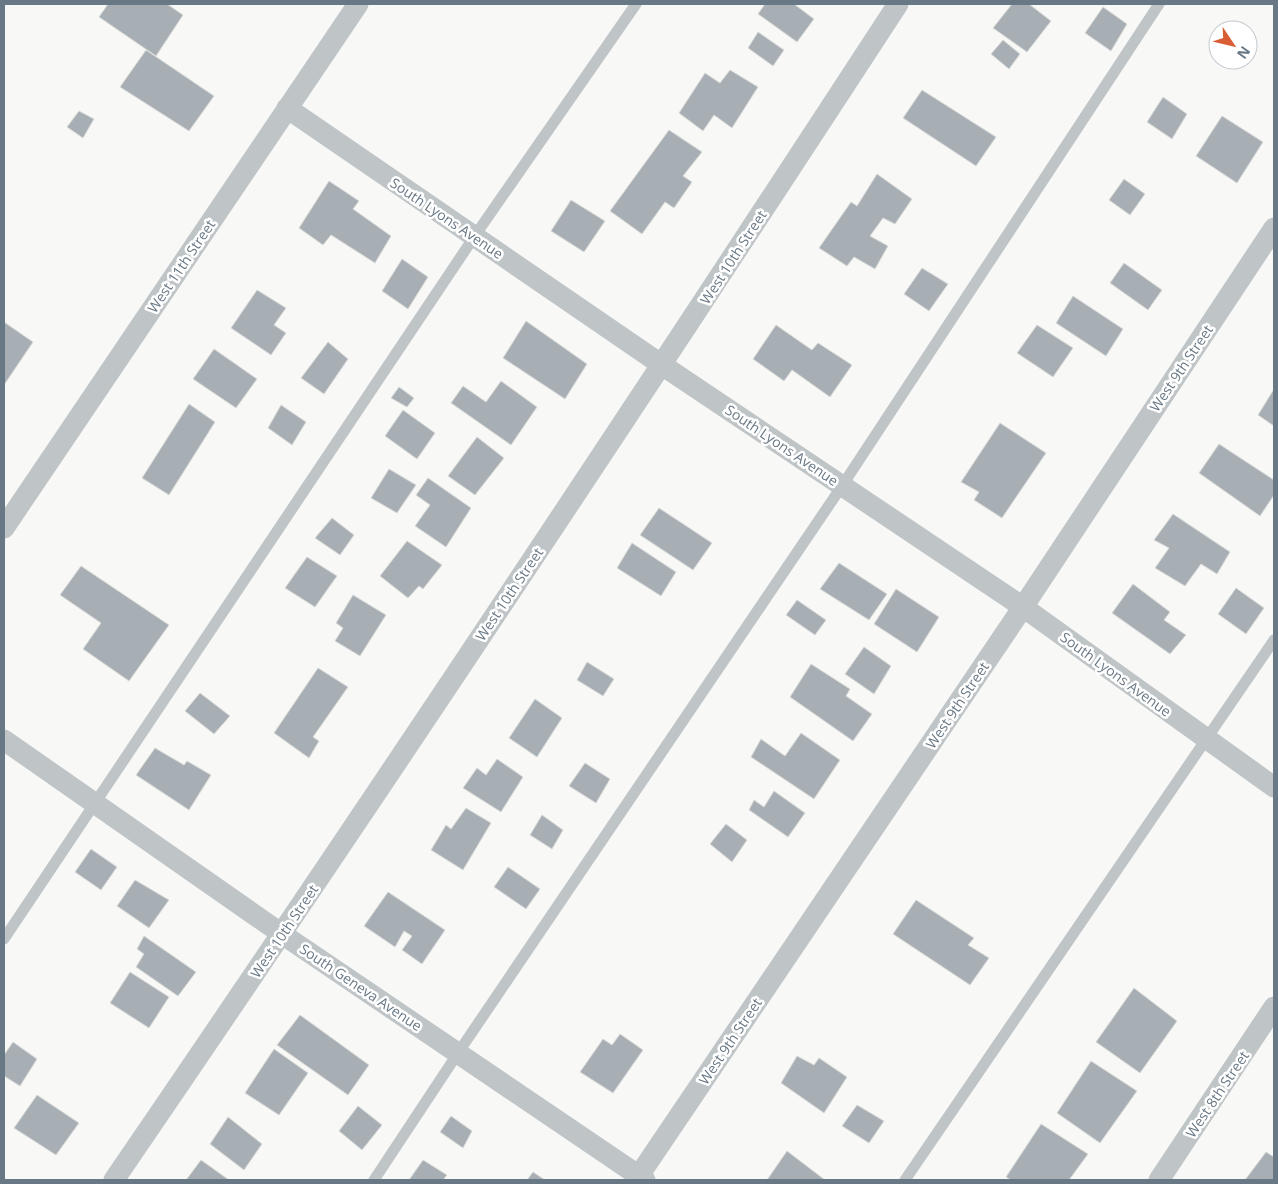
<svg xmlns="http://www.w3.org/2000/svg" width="1278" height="1184" font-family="'Open Sans',sans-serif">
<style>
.building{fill:#a7afb5;stroke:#dadad8}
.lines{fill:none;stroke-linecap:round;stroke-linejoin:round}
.lane{stroke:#bfc4c7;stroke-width:11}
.street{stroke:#bfc4c7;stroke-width:21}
.labels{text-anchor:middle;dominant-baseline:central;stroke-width:5;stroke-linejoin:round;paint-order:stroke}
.street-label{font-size:14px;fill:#697885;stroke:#fff}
</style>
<rect width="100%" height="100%" fill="#f8f8f6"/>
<path class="building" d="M108,4h59l16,11 -27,41 -57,-39z
M765,4h29l20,15 -17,23 -39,-28z
M1012,4h17l22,17 -24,31 -34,-24z
M1103,7l24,17 -16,27 -26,-18z
M758,32l26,18 -11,16 -25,-18z
M1003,40l17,14 -11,15 -18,-15z
M146,50l68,46 -25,35 -69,-44z
M730,70l28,17 -26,41 -18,-13 -11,16 -24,-18 26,-40 15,10z
M922,90l74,47 -20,29 -73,-48z
M1163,97l24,17 -15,25 -25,-17z
M79,111l15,8 -11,19 -16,-11z
M1222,116l41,26 -26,41 -41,-27z
M669,130l33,22 -19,24 9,6 -18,26 -9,-6 -23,32 -32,-23z
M877,174l35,25 -17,25 -12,-6 -13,18 18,10 -13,23 -21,-12 -7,9 -28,-18 32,-46 6,4z
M1124,179l21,15 -15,21 -21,-15z
M329,181l30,20 -6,8 38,27 -16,27 -44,-28 -8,10 -24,-17z
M571,200l34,21 -21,31 -33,-21z
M402,259l26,18 -20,32 -26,-18z
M1124,263l38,27 -14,20 -38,-27z
M922,268l26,16 -19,27 -25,-17z
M257,290l29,18 -12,17 12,8 -15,22 -40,-27z
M1073,296l50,33 -17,27 -50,-33z
M526,321l61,43 -22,35 -62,-41z
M4,322l29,20 -29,43z
M776,325l36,25 6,-7 34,22 -22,32 -38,-27 -8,11 -31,-22z
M1037,325l36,23 -20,29 -36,-24z
M328,342l20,17 -24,35 -23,-16z
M214,349l43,30 -21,29 -43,-29z
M501,381l36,26 -26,38 -60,-42 12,-17 23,16z
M399,387l15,11 -7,9 -16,-9z
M1274,389v37l-16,-11z
M189,404l26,18 -46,73 -27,-17z
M281,405l25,17 -14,23 -24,-17z
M403,410l32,23 -18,26 -32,-23z
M1000,423l46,30 -44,65 -28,-18 5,-8 -18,-10z
M477,437l27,21 -29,37 -27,-19z
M1219,444l55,36v15l-14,21 -61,-43z
M389,469l27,16 -19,28 -26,-15z
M428,478l43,30 -25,39 -31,-21 15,-21 -14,-10z
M659,508l53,35 -19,27 -53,-35z
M1173,514l57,38 -13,22 -16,-10 -16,22 -30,-18 14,-20 -15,-8z
M332,518l22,17 -14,20 -25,-17z
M407,541l35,24 -19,24 -4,-3 -11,12 -28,-22z
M632,543l44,29 -15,24 -44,-28z
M307,557l30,19 -22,31 -30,-19z
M839,563l48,31 -18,26 -49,-31z
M81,566l88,59 -40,56 -46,-32 18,-26 -41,-28z
M1133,584l37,28 -6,8 22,15 -16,19 -58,-41z
M1236,588l28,20 -18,26 -28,-20z
M896,589l43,28 -22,35 -43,-28z
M353,595l33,20 -26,41 -25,-15 8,-13 -7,-5z
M797,600l29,20 -11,15 -29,-20z
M864,647l27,19 -17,28 -29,-20z
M587,662l27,17 -11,17 -26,-16z
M811,664l39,25 -4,7 26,18 -19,27 -63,-44z
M318,668l30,19 -35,50 6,4 -10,17 -35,-25z
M200,693l30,23 -16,18 -29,-23z
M535,699l27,19 -25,39 -28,-19z
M801,733l39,27 -26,39 -63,-42 10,-18 24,17z
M155,748l29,17 3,-4 24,14 -22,35 -53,-35z
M497,759l26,18 -22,35 -38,-24 14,-20 9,7z
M585,763l25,16 -14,24 -27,-17z
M774,791l31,22 -17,24 -39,-27 5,-10 10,7z
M466,808l25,15 -28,47 -32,-20 15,-25 5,4z
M542,815l21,15 -11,19 -22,-14z
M726,824l21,16 -15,22 -22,-18z
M91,849l26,18 -16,23 -26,-18z
M508,867l32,22 -14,20 -32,-22z
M135,880l34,20 -20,28 -32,-22z
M388,892l57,38 -23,34 -20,-14 10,-14 -8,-5 -9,16 -31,-21z
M916,900l58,38 -6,7 21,13 -19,27 -77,-51z
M144,936l52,36 -18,24 -42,-29 8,-13 -7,-5z
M130,972l39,25 -20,31 -39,-25z
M1134,988l43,33 -37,52 -44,-31z
M300,1015l69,50 -21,30 -71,-50z
M620,1034l23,16 -30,43 -33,-21 23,-33 9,6z
M13,1042l24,17 -17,27 -16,-10v-21z
M274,1049l34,24 -29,42 -34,-22z
M797,1056l17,9 5,-7 28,19 -23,36 -43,-30z
M1091,1061l46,30 -37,52 -43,-30z
M37,1095l42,28 -23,32 -42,-27z
M857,1105l27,16 -15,22 -27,-17z
M358,1106l24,19 -20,25 -23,-19z
M451,1116l21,15 -9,17 -23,-16z
M228,1117l34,27 -18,26 -34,-26z
M1041,1124l47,30 -19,26h-58l-5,-3z
M787,1151l38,29h-58z
M1266,1152l8,5v23h-29z
M201,1160l28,20h-43z
M423,1160l24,15 -4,5h-34z
M533,1172l12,8h-18z"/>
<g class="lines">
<path class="lane" d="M4,939l470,-702 162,-233
M374,1180l84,-127 384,-567 317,-482
M905,1180l369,-540"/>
<path class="street" d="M287,108l375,257 361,242 251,180
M4,528l354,-524
M4,740l278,194 363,246
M114,1180c266,-389 527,-782 784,-1176
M636,1180l387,-573 251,-379
M1159,1180l115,-173"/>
</g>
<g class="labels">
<g class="street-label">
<text transform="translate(447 218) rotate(34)">South Lyons Avenue</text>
<text transform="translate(733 257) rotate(-57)">West 10th Street</text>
<text transform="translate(181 266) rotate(-56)">West 11th Street</text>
<text transform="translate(1181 368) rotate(-56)">West 9th Street</text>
<text transform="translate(782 445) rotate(34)">South Lyons Avenue</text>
<text transform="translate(509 594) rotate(-56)">West 10th Street</text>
<text transform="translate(1116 674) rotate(36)">South Lyons Avenue</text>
<text transform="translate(957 705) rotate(-56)">West 9th Street</text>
<text transform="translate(284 931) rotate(-56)">West 10th Street</text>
<text transform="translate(361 987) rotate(34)">South Geneva Avenue</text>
<text transform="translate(730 1041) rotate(-56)">West 9th Street</text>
<text transform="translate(1217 1094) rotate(-56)">West 8th Street</text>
</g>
</g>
<rect width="1278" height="1184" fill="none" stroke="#697885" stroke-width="10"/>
<g transform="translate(1233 45) rotate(125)"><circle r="24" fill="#ffffff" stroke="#c3c9ce"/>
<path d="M0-4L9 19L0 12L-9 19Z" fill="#da5e35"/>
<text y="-8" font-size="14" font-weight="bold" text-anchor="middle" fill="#697885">N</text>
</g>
</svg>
